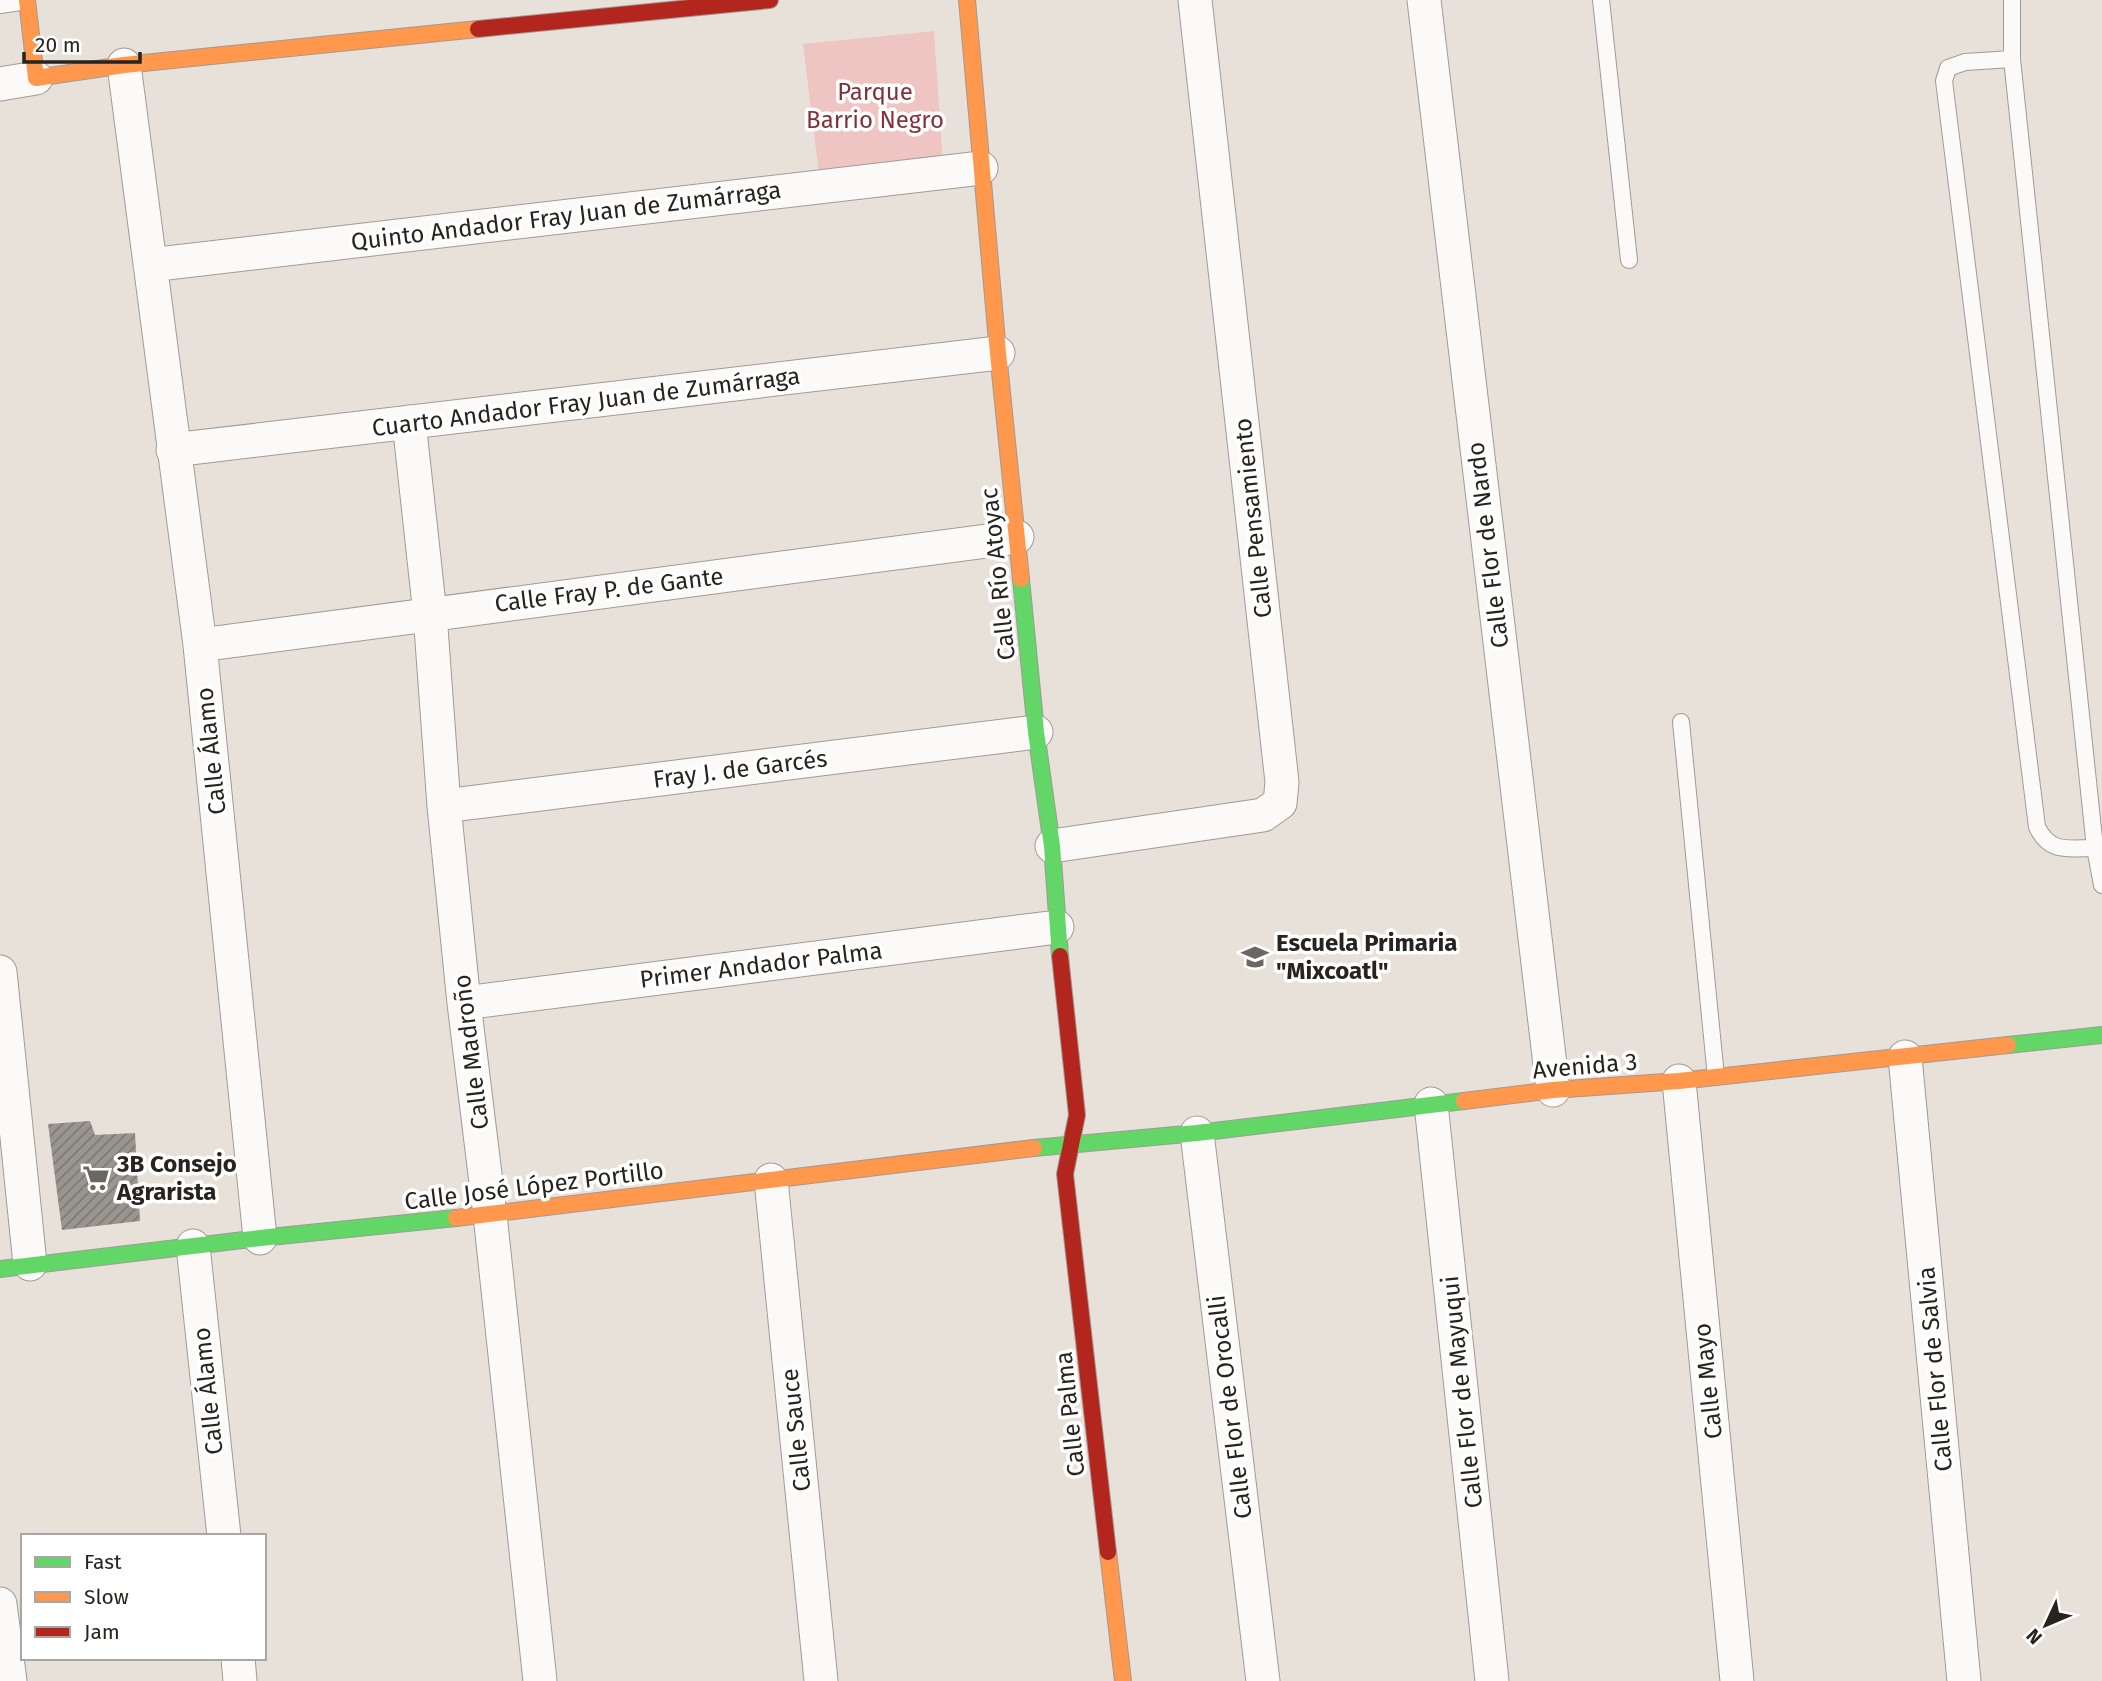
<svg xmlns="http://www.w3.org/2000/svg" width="2102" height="1681" font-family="'Fira Sans',sans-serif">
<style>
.green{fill:#eec5c2}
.building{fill:url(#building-hatch)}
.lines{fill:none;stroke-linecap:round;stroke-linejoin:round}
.lane-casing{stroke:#a09b95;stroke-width:18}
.street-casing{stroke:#a09b95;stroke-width:35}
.fast-casing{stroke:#a09b95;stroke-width:18}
.slow-casing{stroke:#a09b95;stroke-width:18}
.jam-casing{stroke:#a09b95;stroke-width:18}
.lane{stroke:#fcfaf9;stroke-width:16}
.street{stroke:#fcfaf9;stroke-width:33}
.fast{stroke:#63d668;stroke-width:16}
.slow{stroke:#ff974d;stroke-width:16}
.jam{stroke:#b3261e;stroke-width:16}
.labels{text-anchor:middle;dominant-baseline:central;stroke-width:7;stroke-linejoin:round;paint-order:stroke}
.park-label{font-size:24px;fill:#833138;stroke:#fff}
.street-label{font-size:24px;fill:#27231e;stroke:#fff}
.poi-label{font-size:24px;font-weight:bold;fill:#27231e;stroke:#fff;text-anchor:start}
</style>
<defs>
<pattern id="building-hatch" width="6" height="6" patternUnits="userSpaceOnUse" patternTransform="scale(1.75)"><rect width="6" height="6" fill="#99958f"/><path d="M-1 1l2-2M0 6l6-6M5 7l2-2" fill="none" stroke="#7d7974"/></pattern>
</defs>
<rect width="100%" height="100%" fill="#e8e1da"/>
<path class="green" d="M934,31l9,136 -123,15 -17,-138z"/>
<path class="building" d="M90,1121l5,14 40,-2 5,88 -78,9 -14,-106z"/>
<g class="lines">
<defs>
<path id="lane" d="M1601,0l28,260
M2012,0v59l83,789 7,37
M0,5l27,-4
M2012,59l-47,3 -17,6 -4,13 93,746c13,27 32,21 58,21
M1681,722l35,355"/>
<path id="street" d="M1424,0l129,1090
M124,65l76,580 60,593
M0,84l36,-6
M150,265l831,-97
M409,422l21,192 14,192 20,197 26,212 50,466
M173,450l825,-97
M200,645l817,-108
M444,806l592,-74
M1052,846l211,-31 17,-12 2,-21 -87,-782
M0,972l30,292
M464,1003l593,-76
M1905,1057l59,624
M1679,1081l58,600
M1431,1104l61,577
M1197,1133l66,548
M771,1180l50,501
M193,1246l31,290
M0,1604l10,77
M238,1658l2,23"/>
<path id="fast" d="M1021,579l15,153 16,114 8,110
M2008,1045l94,-10
M1034,1148l163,-15 267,-32
M0,1269l260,-31 196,-20"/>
<path id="slow" d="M27,0l9,78 88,-13 354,-36
M967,0l31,353 23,226
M1464,1101l89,-11 126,-9 329,-36
M456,1218l578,-70
M1108,1552l15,129"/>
<path id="jam" d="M478,29l292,-29
M1060,956l17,159 -12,59 43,378"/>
</defs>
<use href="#lane" class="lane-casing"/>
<use href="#street" class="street-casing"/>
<use href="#fast" class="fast-casing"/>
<use href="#slow" class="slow-casing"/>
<use href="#jam" class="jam-casing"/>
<use href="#lane" class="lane"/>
<use href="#street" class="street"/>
<use href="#fast" class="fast"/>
<use href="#slow" class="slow"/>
<use href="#jam" class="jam"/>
</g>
<defs>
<symbol id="school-bare" viewBox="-9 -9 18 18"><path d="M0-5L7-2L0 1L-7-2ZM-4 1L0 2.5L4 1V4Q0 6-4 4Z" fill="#6b6660" stroke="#fff" stroke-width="2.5" paint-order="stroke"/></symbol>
<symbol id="supermarket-bare" viewBox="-9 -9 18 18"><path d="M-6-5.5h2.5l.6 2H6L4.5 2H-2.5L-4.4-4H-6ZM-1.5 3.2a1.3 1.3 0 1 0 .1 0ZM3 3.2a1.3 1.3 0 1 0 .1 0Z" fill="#6b6660" stroke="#fff" stroke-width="2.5" paint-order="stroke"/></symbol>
</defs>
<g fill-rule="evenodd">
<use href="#school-bare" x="1236" y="938" width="38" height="38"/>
<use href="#supermarket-bare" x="77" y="1159" width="38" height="38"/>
</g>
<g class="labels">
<g class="park-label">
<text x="875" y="92">Parque<tspan x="875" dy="28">Barrio Negro</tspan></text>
</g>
<g class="street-label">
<text transform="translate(566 216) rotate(-7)">Quinto Andador Fray Juan de Zumárraga</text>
<text transform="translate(586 402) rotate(-7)">Cuarto Andador Fray Juan de Zumárraga</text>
<text transform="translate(1253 518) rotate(-96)">Calle Pensamiento</text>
<text transform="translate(1488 545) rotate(-97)">Calle Flor de Nardo</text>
<text transform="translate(998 574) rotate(-96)">Calle Río Atoyac</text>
<text transform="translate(609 590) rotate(-7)">Calle Fray P. de Gante</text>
<text transform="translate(211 751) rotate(-96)">Calle Álamo</text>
<text transform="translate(740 769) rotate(-7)">Fray J. de Garcés</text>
<text transform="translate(761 965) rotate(-7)">Primer Andador Palma</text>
<text transform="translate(471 1052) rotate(-97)">Calle Madroño</text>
<text transform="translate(1585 1066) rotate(-5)">Avenida 3</text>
<text transform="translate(534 1186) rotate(-7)">Calle José López Portillo</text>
<text transform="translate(1935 1369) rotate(-95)">Calle Flor de Salvia</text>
<text transform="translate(1708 1381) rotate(-96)">Calle Mayo</text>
<text transform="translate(208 1391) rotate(-96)">Calle Álamo</text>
<text transform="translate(1462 1392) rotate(-96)">Calle Flor de Mayuqui</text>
<text transform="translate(1230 1407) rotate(-97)">Calle Flor de Orocalli</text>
<text transform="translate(1070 1414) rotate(-96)">Calle Palma</text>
<text transform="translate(796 1430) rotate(-96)">Calle Sauce</text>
</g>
<g class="poi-label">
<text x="1276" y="943">Escuela Primaria<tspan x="1276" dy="28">"Mixcoatl"</tspan></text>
<text x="117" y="1164">3B Consejo<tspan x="117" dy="28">Agrarista</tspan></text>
</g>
</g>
<rect x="21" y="1534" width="245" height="126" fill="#ffffff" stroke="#a9a7a5" stroke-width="2"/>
<rect x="35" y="1557" width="35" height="10" fill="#63d668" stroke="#a9a7a5" stroke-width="2"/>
<text x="84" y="1569" font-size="21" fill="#27231e">Fast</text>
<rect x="35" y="1592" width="35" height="10" fill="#ff974d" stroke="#a9a7a5" stroke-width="2"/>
<text x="84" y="1604" font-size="21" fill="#27231e">Slow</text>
<rect x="35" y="1627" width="35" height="10" fill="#b3261e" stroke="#a9a7a5" stroke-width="2"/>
<text x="84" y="1639" font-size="21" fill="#27231e">Jam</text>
<g transform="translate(2046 1625) rotate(226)" stroke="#ffffff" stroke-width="5" paint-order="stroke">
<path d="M0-5L12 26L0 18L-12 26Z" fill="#27231e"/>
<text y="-10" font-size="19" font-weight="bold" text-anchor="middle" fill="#27231e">N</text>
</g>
<path d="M24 52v10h116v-10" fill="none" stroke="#27231e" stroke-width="3.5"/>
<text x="35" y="52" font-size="21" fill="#27231e" stroke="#ffffff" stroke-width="5" paint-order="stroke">20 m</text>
</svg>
